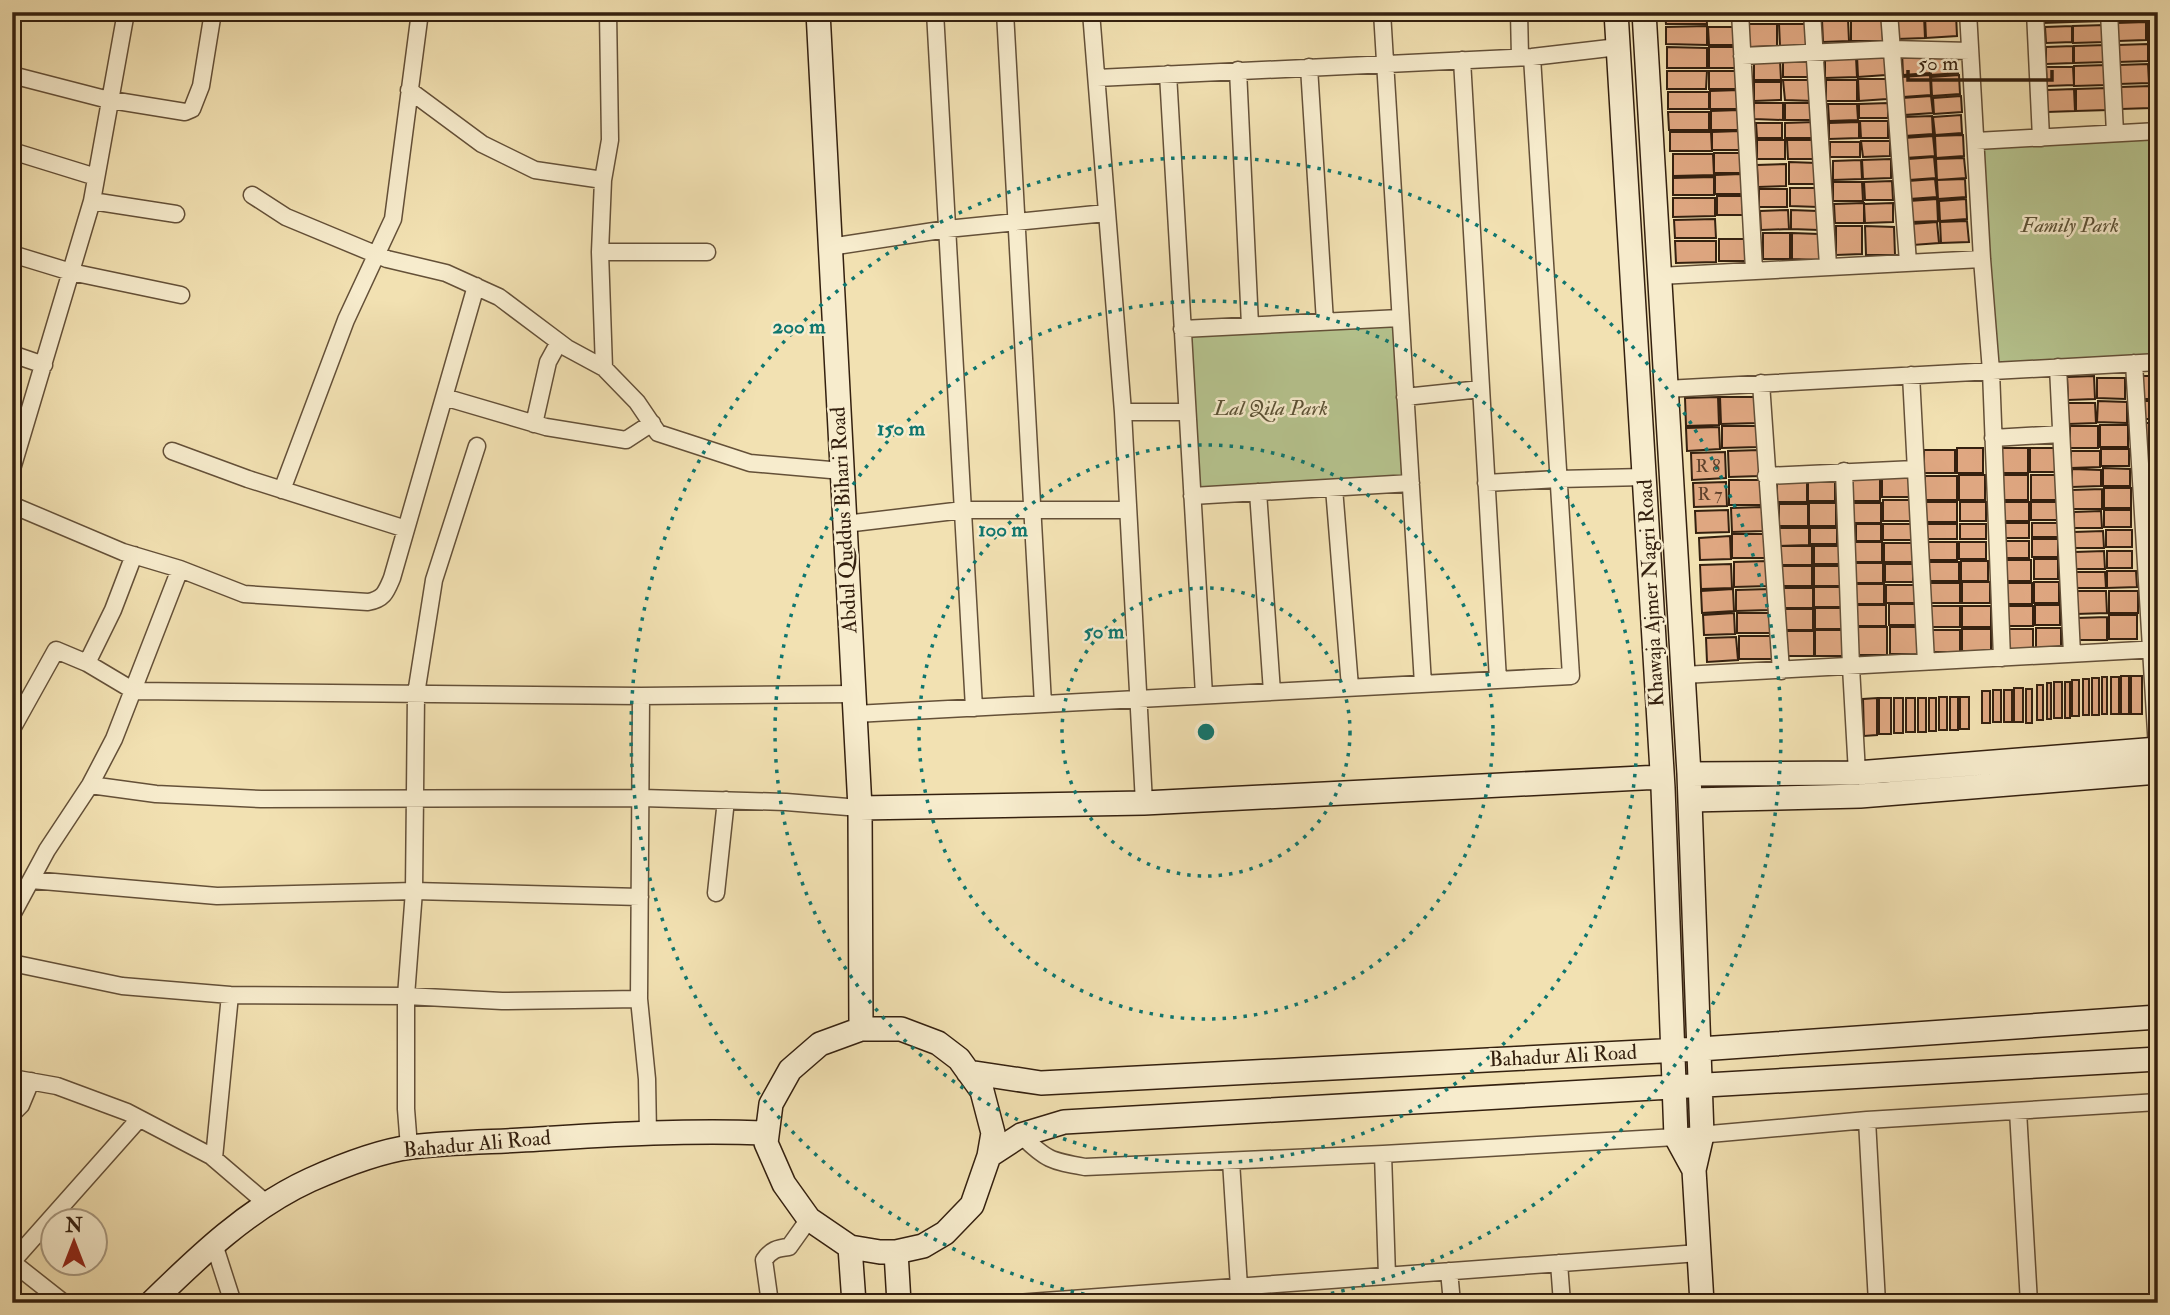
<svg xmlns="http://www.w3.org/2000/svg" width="2170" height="1315" font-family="'IM FELL Double Pica',serif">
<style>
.green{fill:#b6c48f;stroke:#75724f;stroke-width:2}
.building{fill:#dfa781;stroke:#34200f;stroke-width:2}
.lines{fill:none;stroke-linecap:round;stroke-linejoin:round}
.street-casing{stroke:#645038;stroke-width:19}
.secondary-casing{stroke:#34200f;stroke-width:26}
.street{stroke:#f7eccd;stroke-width:16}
.secondary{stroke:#f7eccd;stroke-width:23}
.ring{fill:none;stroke:#0f766e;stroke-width:3.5;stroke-dasharray:3.5 7}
.labels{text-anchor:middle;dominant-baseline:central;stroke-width:5;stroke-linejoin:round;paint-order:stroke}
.number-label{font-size:18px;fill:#5f422c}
.park-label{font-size:21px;font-style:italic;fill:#5b5135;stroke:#f7eccd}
.street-label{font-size:21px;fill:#34200f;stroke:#f7eccd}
.centre{fill:#0f766e;stroke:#f7eccd;stroke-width:3.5}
.ring-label{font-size:21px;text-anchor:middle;font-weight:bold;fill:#0f766e;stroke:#f7eccd;stroke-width:5;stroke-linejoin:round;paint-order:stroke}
</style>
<rect width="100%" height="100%" fill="#f2e1b2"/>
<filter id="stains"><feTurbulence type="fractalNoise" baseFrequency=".00286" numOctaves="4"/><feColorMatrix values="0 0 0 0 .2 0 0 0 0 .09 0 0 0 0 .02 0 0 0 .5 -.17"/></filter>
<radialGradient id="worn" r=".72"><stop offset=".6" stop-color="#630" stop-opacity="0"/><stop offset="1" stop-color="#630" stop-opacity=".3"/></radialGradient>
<path class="green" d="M2158,131v231l-167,9 -15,-230z
M1400,318l11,165 -219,13 -10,-167z"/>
<path class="building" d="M1665,12h41l1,12h-41z
M1749,12h28v9h-28z
M1779,12h29v9h-28z
M1821,12h28v5h-28z
M2043,12h27l1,10 -28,1z
M2071,12h33l1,9 -33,1z
M2117,12h28v6l-28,1z
M1956,14l1,22 -31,2 -1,-22z
M1924,16l1,22 -28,1 -1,-21z
M1848,19l1,22 -26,1 -1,-22z
M1851,19h31l1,22h-32z
M2148,21h10v21h-10z
M2146,22v18l-28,1 -1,-18z
M1749,24h28v22l-28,1z
M1779,24h30l-1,23 -28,-1z
M2105,25v17l-32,1v-17z
M1707,26v19l-41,-1v-17z
M2072,26v16l-26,1 -1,-16z
M1708,27h29l1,18h-29z
M2148,44v17l-30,1v-17z
M2150,44h8v18h-8z
M2106,45v17l-32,1v-17z
M2073,46v17l-27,1v-17z
M1667,47l40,1v20h-40z
M1709,47h29v21h-29z
M1929,50l1,23 -27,2 -1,-23z
M1886,55v20l-28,2 -1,-21z
M1957,55l1,18 -27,2 -1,-19z
M1856,57l1,20 -32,1v-20z
M1783,59h30v18h-30z
M1754,60h26l1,20h-27z
M2148,64l1,19 -30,1v-19z
M2151,64h7v20h-7z
M2107,65v20l-33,1v-20z
M2046,67h27l1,18 -27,1z
M1667,71h40l-1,18h-39z
M1709,71h30v18h-30z
M1930,75l1,20 -28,2 -1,-20z
M1959,75l1,19 -28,2 -1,-19z
M1858,79h29v20l-28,2z
M1783,80h30l1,21 -29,-1z
M1826,80h31v21h-31z
M1754,82h27v18l-27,1z
M2151,86v22l-30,1 -1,-22z
M2107,88l1,22 -32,1v-22z
M2074,89l1,22 -28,1v-22z
M1739,90v19h-29v-18z
M1668,92h41v17h-41z
M1931,96l2,17 -29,2 -2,-17z
M1961,96l1,16 -28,2 -1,-16z
M1754,103h29v17l-29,-1z
M1785,103h29v17h-29z
M1888,103v15h-29v-14z
M1828,104h29l1,16 -29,1z
M1739,110v20h-28v-19z
M1668,112h41v18h-40z
M1961,115l1,18 -27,2 -2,-18z
M1932,116l1,18 -29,2 -1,-19z
M1860,121h28v17h-27z
M1815,122v16h-30v-15z
M1859,122v16l-30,1v-16z
M1756,123h26v15h-25z
M1740,131v19h-28v-18z
M1670,132h41l1,19h-42z
M1963,135l1,21 -28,2 -1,-22z
M1933,136l2,20 -30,2 -1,-20z
M1757,140h28v19h-28z
M1787,140h28l2,19h-29z
M1861,141h29v15l-27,1z
M1830,142h30v15h-30z
M1714,153h27v20h-27z
M1673,154h40l1,21 -41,1z
M1934,157l2,21 -27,2 -1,-21z
M1964,158l2,20 -29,2 -1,-21z
M1891,159v19l-28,1 -1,-19z
M1861,160l1,19 -29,1v-19z
M1789,162l28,1v21h-28z
M1786,164v22l-28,1 -1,-22z
M1742,174v20h-27v-19z
M1714,177v18h-41v-17z
M1935,179l2,18 -28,2 -1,-18z
M1965,179l1,18 -28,2 -1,-19z
M1892,181l1,19h-28l-1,-18z
M1833,182h29l1,19h-30z
M1790,188h27l1,19 -28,-1z
M1759,189h28v18h-28z
M1717,196h25l1,19h-26z
M1673,198h42v18l-42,1z
M1937,199l1,22 -27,1 -2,-21z
M1966,199l1,20 -27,2 -1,-20z
M1864,203v20h-29l-1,-19z
M1893,203v19l-28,1 -1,-19z
M1788,210l1,19 -28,1 -1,-19z
M1791,210l27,1 1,19 -28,-1z
M1715,219l1,19h-41l-1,-18z
M1967,221l2,21 -28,1 -1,-21z
M1937,222l2,21 -26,2 -2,-21z
M1836,226h26v28l-26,1z
M1865,226l29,1 1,28h-29z
M1763,233h27v26h-27z
M1792,233l27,1v26l-27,-1z
M1719,239h29v22h-29z
M1675,241h41v21l-40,1z
M2094,376l1,23 -27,1 -1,-23z
M2140,376h18v23h-18z
M2097,378h28v21l-28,-1z
M1718,397l1,28 -33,1 -1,-28z
M1720,397h36l1,26 -36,1z
M2098,401l29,1v21l-30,-1z
M2140,401h18v18h-18z
M2068,403h27l1,20 -28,1z
M2141,423h17v21h-17z
M2100,425h28v22h-28z
M1722,426h35l1,21 -36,1z
M2070,426h28v22h-28z
M1719,427l1,22 -33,2 -1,-23z
M2143,447h15v16h-15z
M1957,448h26v25h-26z
M1998,448h30v25h-30z
M2030,448h28v24h-28z
M2101,449h28v17h-28z
M1759,450l1,26 -31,1 -1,-26z
M1924,450h31v23h-31z
M2071,451h29v16l-29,1z
M1725,452l1,26 -34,2 -1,-27z
M2142,465h16v18h-16z
M2103,468l27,1v17h-27z
M2072,469l29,1v16l-29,1z
M1882,475h28v22h-28z
M1959,475h26v25h-26z
M1998,475h30v25h-30z
M2031,475h28v25h-28z
M1851,476h29v25h-29z
M1925,476h32v24h-32z
M1777,478h30v24h-30z
M1808,478h27v23h-27z
M1729,480h32v25h-32z
M1726,482l1,24 -33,1 -1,-24z
M2158,484v20l-13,1v-20z
M2104,488h27v20h-27z
M2102,489v20h-29l-1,-19z
M1883,500h30v21h-30z
M1924,502h33v20h-33z
M1960,502h26v19h-26z
M1999,502h30v19h-30z
M2031,502h28v18h-28z
M1809,503h27v23h-27z
M1851,503h30v20h-30z
M1779,504h29v22h-29z
M1762,507l1,24 -31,1 -1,-24z
M1728,510l1,22 -33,1 -1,-22z
M2104,510h27v17h-27z
M2101,511l1,17h-28v-16z
M1999,523h30v15h-30z
M2032,523h27v14h-27z
M1856,524h25v17h-25z
M1883,524h30v16h-30z
M1926,524h31v15h-31z
M1960,524h26v15h-26z
M1778,528h31v17l-31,1z
M1810,528h27v16h-27z
M2106,530h26v17h-26z
M2103,531l1,17h-30v-16z
M1732,534h33v24h-33z
M1730,536l1,23 -31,1 -1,-22z
M2032,539h26v18h-26z
M2000,541h29v17h-29z
M1854,542h28v20h-28z
M1926,542h31v18h-31z
M1959,542h27v17h-27z
M1884,543h29v19h-29z
M1780,546h32v19h-32z
M1814,546h26v18h-26z
M2104,551l1,18h-30v-17z
M2107,551h25v17h-25z
M2034,559h24v20h-24z
M2001,560h30v21h-30z
M1767,561l1,25 -34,1v-25z
M1961,561h27v20h-27z
M1927,562h32v19h-32z
M1852,563h31v20h-31z
M1731,564l1,24 -31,1 -1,-24z
M1885,564h28v18h-28z
M1782,566h30v20h-30z
M1814,566h26v20h-26z
M2107,571h29l1,16 -30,1z
M2076,572h29l1,16h-30z
M1962,582h28v21h-28z
M2034,582h25v21h-25z
M1929,583h31v20h-31z
M2002,583h30v21h-30z
M1852,584h32v20h-32z
M1886,585h29v18h-29z
M1814,587h27v20h-27z
M1783,588h30v20h-30z
M1733,589l1,22 -32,2 -1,-22z
M1769,589v21l-33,1v-21z
M2075,591h31l1,22 -31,1z
M2109,591h29v22h-29z
M1889,604h29v21h-29z
M1853,605h33v21h-33z
M2035,605h25v20h-25z
M1930,606h30v21h-30z
M1962,606h29v21h-29z
M2002,606h31v20h-31z
M1815,608h28v21h-28z
M1784,609h29v21h-29z
M1734,613l1,21 -31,1 -1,-20z
M1737,613h33v20h-33z
M2109,615h28v24h-28z
M2107,617v23h-31v-22z
M1855,627h32v28h-32z
M1890,627h29v27h-29z
M2036,628h25v21h-25z
M1962,629h29v22h-29z
M2003,629h30v21h-30z
M1815,630h29v26h-29z
M1932,630h28v22h-28z
M1786,631h28v25h-28z
M1739,636h33v23h-33z
M1736,637l2,23 -31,2 -1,-24z
M2121,676h8v38h-8z
M2131,676h11v38h-11z
M2102,677h5v37h-5z
M2111,677h8v37h-8z
M2092,678h7v37h-7z
M2083,679h6v36h-6z
M2072,680h7v36h-7z
M2054,682h8v36h-8z
M2065,682h5v36h-5z
M2047,683h4v36h-4z
M2037,685h6v35h-6z
M2014,688h9v34h-9z
M2026,689h6v34h-6z
M1993,690h8v32h-8z
M2004,690h8v32h-8z
M1982,691h8v32h-8z
M1939,697h8v33h-8z
M1950,697h8v33h-8z
M1960,697h9v32h-9z
M1877,698v37l-13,1 -1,-37z
M1879,698h12v36h-12z
M1894,698h9v35h-9z
M1906,698h9v34h-9z
M1918,698h8v34h-8z
M1929,698h7v33h-7z"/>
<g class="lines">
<defs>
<path id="street" d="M935,12l39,696
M1005,12l38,692
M1091,12l32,400 21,391
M1382,12l41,672
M1519,12l1,45
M1740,12l14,258
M1812,12l16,254
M1889,12l19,250
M1968,12l14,247 9,112 11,287
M2035,12l6,126
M2109,12l6,121
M1742,56l150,-7 78,2
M1462,60l36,620
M1309,67l16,255
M1238,70l12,255
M1168,74l36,621
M12,75l93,24 80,13 7,-3 9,-23 12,-74
M1097,78l435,-21 86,-10
M409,90l73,54 53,26 68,10
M1976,141l182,-10
M12,151l84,26
M252,195l34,22 101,42 59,14 53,24 68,51 37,20 33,34 21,31 92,30 92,8
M92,201l84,13
M830,247l117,-18 159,-16
M600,252h107
M12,254l59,18 110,23
M1659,276l323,-17
M1182,329l218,-11
M12,354l32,11
M2134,363l23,386
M2058,367l14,287
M604,368l-4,-116 3,-72 7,-40 -2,-128
M1911,375l15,287
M1761,383l20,288
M1666,389l492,-27
M444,397l102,30 80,13 26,-17
M1405,397l76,-8
M1123,412h64
M534,424l14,-62 11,-20
M1993,438l68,-4
M172,451l76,28 158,50
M12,469l80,-268 34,-189
M1844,471l7,196 6,106
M1766,476l149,-7
M1486,483l72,-4 86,-2
M1334,488l16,199
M282,490l64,-170 47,-101 27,-207
M1258,492l14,200
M1192,496l219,-13
M12,505l111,47 57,17 64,25 124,8c16,-3 18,-10 24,-24l84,-292
M845,524l118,-14h165
M87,663l26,-53 21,-55
M1683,675l475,-26
M641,696l-2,303 8,80 1,55
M855,714l716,-38 -39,-619
M12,729l44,-79 31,13 47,28 507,5 213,-2
M90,785l66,9 105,5 381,-1 144,4 74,6
M31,880l186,16 197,-5 226,6
M716,893l10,-93
M12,915l35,-65 43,-65 24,-46 66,-170
M12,963l110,23 108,9 176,1 96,5 137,-2
M12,1078l45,8 70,26 84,44 55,47
M2018,1111l11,192
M12,1114l9,-9 10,-24
M1867,1120l10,183
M1021,1135c25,25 30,26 64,32l298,-13 293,-17 191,-17 291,-18
M409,1147l-3,-38v-113l8,-105 2,-197 18,-114 43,-134
M1383,1154l4,122
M214,1158l16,-163
M1231,1161l8,126
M214,1244l19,59
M12,1262l127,-143
M12,1262l52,41
M1559,1263l3,40
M1449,1271l3,32
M770,1303l-6,-43c7,-10 13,-12 25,-13l20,-28
M1015,1303l684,-50"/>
<path id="secondary" d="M818,12l42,796 1,221
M1616,12l47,776 13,349 18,33 8,133
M1644,12l45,762 13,361 -8,35
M1689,774l168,-1 301,-24
M1690,800l170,-4 298,-24
M860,808l284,-5 517,-26
M861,1029h40l37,14 21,16 23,32 11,42 -4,23 -17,49 -27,28 -22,13 -27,6h-16l-30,-5 -41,-28 -25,-35 -18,-41 5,-39 19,-34 30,-26z
M968,1072l73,11 659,-34 458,-32
M989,1156l32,-21 43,-13 1094,-63
M850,1247l4,56
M896,1252l3,51
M151,1303c48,-47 98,-95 159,-123 29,-13 71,-29 101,-33 42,-5 85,-5 128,-8 76,-5 152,-9 228,-6"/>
</defs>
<use href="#street" class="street-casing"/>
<use href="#secondary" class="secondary-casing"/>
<use href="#street" class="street"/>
<use href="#secondary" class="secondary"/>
</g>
<g class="ring">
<circle cx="1206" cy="732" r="144"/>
<circle cx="1206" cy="732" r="287"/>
<circle cx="1206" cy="732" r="431"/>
<path d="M1136 1303A575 575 0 1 1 1276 1303"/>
</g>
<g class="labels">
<g class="number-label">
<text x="1708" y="466">R 8</text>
<text x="1710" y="494">R 7</text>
</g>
<g class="park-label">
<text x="2070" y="225">Family Park</text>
<text x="1271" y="408">Lal Qila Park</text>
</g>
<g class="street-label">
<text transform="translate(844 520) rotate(-93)">Abdul Quddus Bihari Road</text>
<text transform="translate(1651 593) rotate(-93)">Khawaja Ajmer Nagri Road</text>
<text transform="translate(1563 1056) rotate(-3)">Bahadur Ali Road</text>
<text transform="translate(477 1144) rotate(-5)">Bahadur Ali Road</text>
</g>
</g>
<circle cx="1206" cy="732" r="10" class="centre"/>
<g class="ring-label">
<text x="799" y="333">200 m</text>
<text x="901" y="435">150 m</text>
<text x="1003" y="536">100 m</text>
<text x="1104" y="638">50 m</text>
</g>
<rect width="2170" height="1315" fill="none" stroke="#f2e1b2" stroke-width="42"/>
<rect x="14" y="14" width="2142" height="1287" fill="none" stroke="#34200f" stroke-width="3.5"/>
<rect x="21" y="21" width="2128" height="1273" fill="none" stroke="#34200f" stroke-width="2"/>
<g transform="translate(74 1242)"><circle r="33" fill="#f7eccd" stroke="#a99a81" stroke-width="2"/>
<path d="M0-5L12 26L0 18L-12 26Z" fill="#8f2418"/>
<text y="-10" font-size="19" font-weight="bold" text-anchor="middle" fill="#34200f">N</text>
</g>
<path d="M1908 70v10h144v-10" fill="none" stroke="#34200f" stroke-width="3.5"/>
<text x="1918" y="70" font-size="21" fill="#34200f" stroke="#f7eccd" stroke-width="5" paint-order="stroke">50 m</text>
<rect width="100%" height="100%" filter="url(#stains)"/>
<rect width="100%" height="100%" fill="url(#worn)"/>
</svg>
